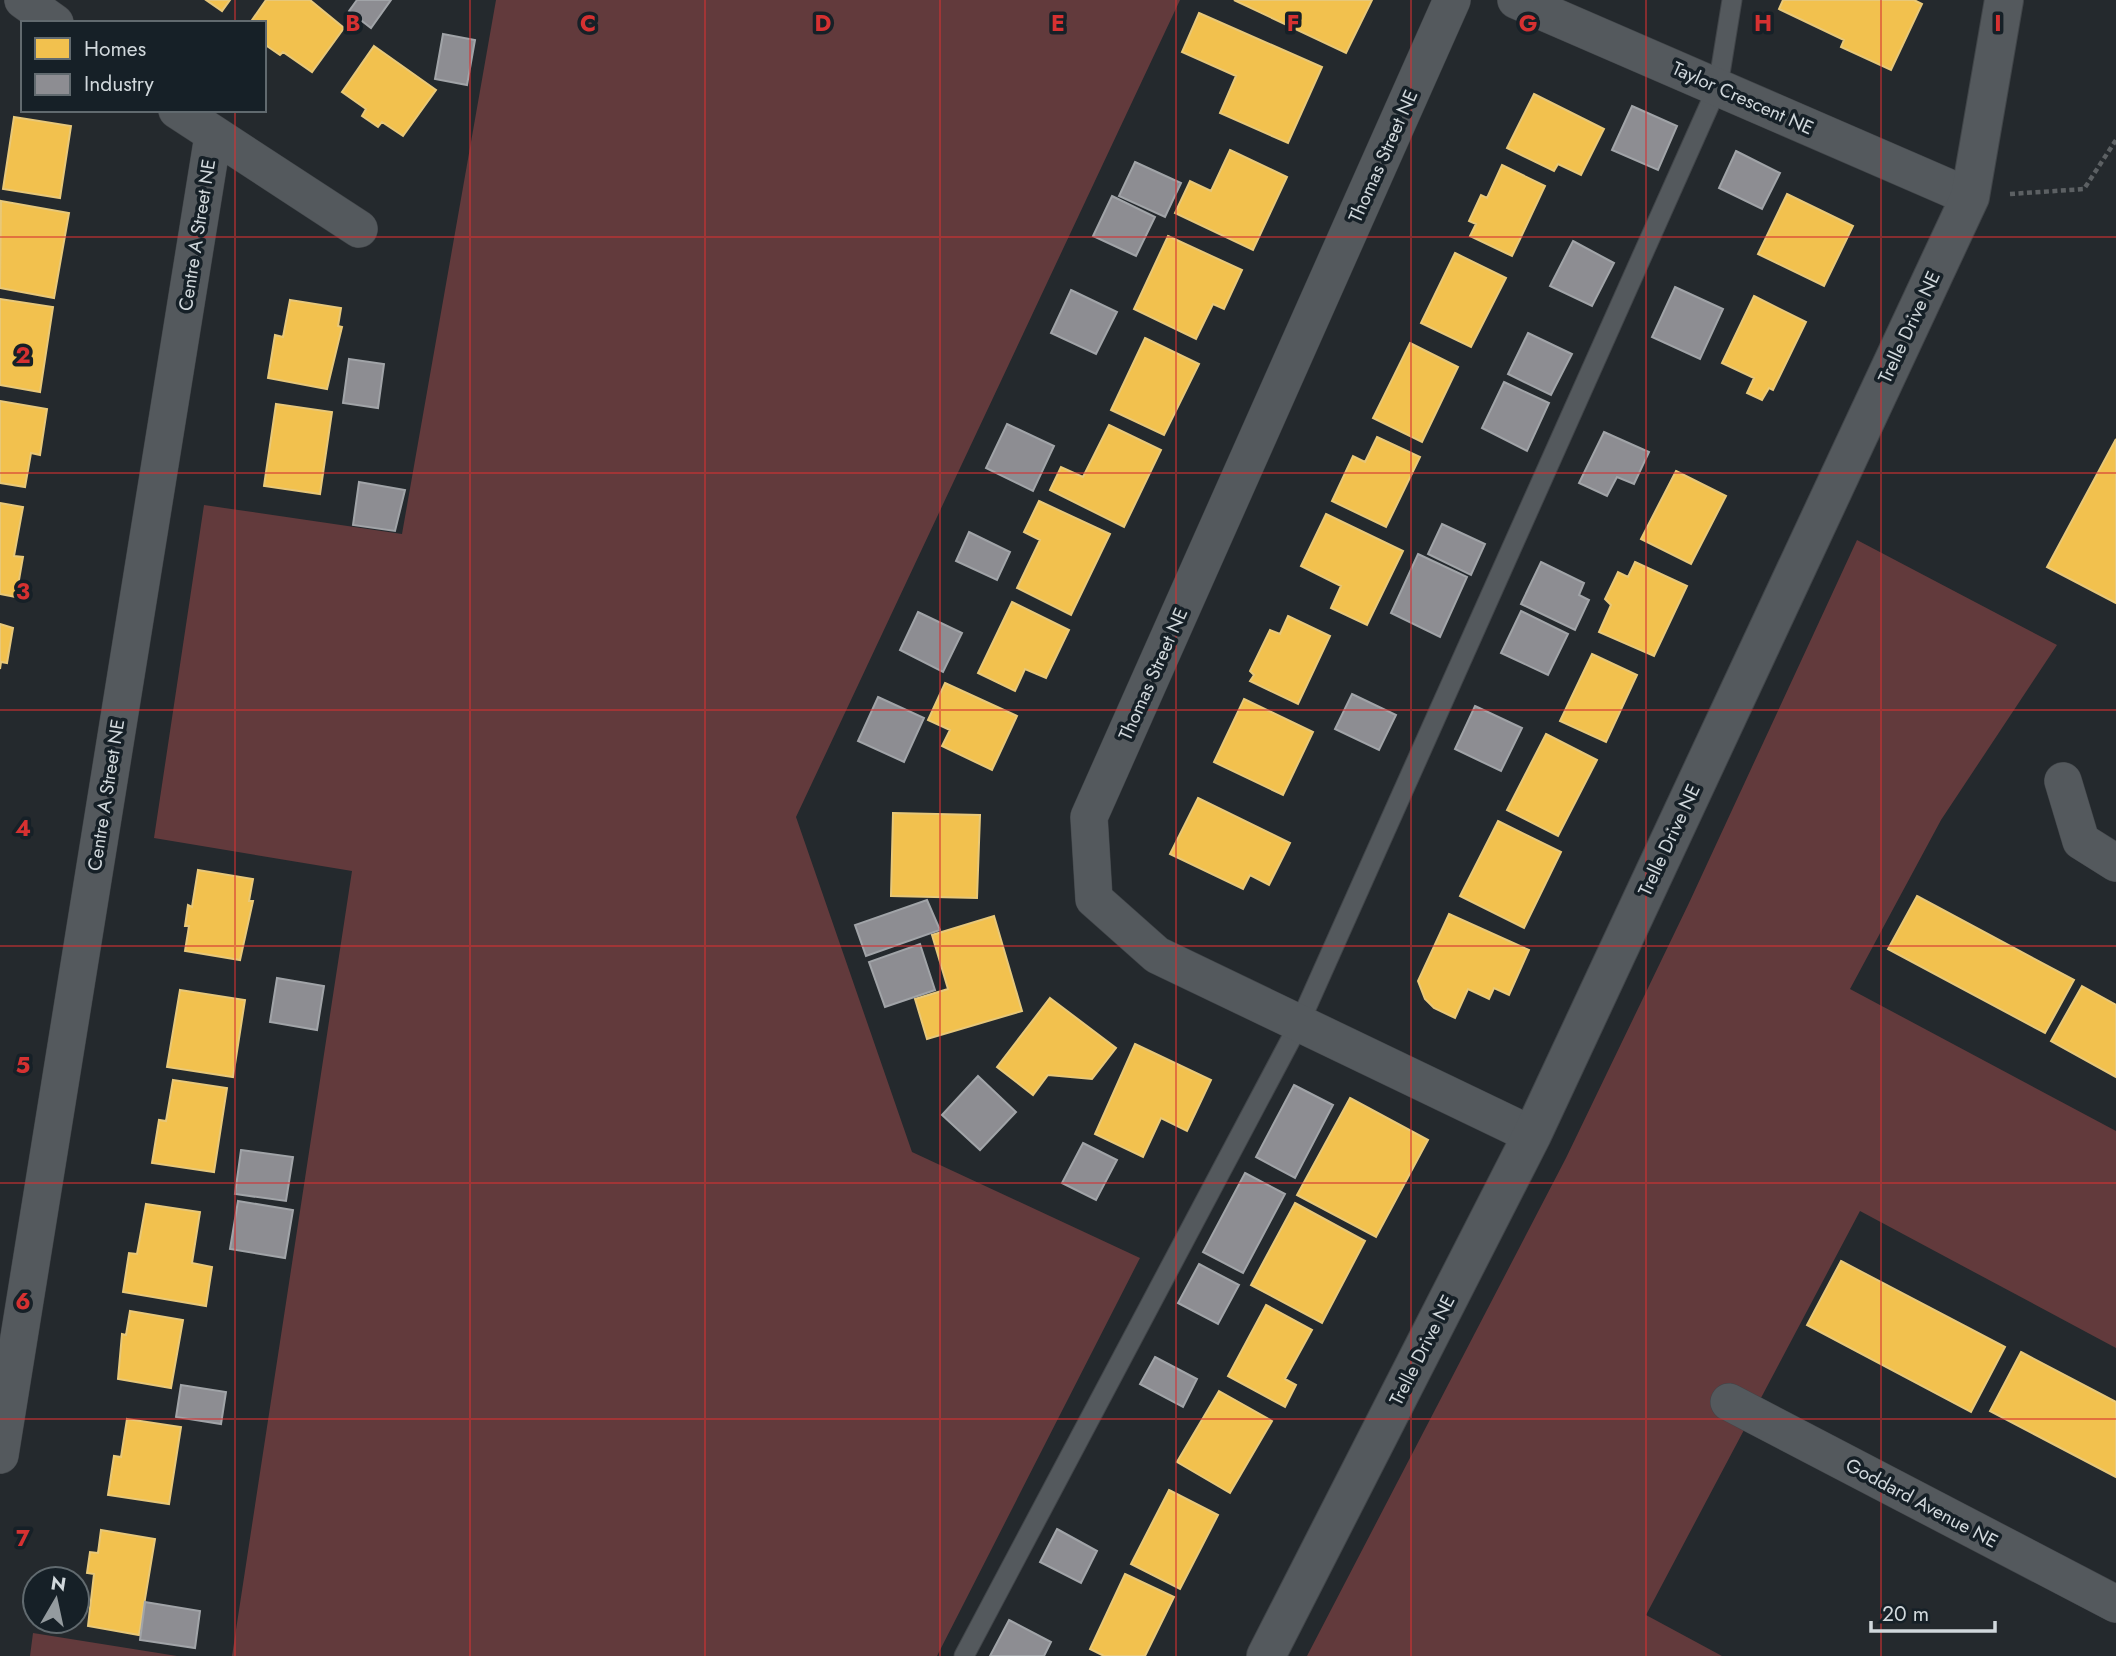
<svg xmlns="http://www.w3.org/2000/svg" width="2116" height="1656" font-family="Jost,sans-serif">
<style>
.green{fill:#623a3c}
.homes{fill:#f2c14e;stroke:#e8c879;stroke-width:2}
.industry{fill:#8d8d92;stroke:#a1a4a8;stroke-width:2}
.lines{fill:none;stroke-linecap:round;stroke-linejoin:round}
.service-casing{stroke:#414549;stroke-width:21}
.minor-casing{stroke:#414549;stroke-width:38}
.tertiary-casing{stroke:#414549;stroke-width:40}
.path{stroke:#5c6063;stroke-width:4.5;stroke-dasharray:5 3.5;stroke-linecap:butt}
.service{stroke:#54595d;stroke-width:19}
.minor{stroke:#54595d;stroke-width:37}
.tertiary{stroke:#54595d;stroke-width:38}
.grid{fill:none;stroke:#d63131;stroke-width:2;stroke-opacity:0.55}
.labels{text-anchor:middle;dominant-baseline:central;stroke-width:7;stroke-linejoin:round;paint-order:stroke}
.street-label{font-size:19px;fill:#d1d8dc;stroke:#162027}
.grid-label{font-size:23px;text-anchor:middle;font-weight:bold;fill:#d63131;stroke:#162027;stroke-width:7;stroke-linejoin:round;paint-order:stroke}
</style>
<rect width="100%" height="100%" fill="#24292d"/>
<path class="green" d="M496,0h684l-384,817 116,335 228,106 -203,398h-705l120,-785 -198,-33 50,-333 198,29z
M1857,540l200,105 -116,175 -91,169 266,142v217l-256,-137 -214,404 76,41h-415l259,-498 123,-255z
M33,1633l144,23h-147z"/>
<path class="homes" d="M206,0h24l-8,11z
M266,0h44l34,28 -32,44 -29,-20 -3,3 -16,-11v-21h-14z
M1234,0h138l-26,53z
M1783,0h131l8,4 -31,66 -50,-23 3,-7 -65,-31z
M1199,13l123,54 -34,76 -68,-30 16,-37 -54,-24z
M374,46l62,44 -33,46 -21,-14 -4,5 -16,-11 4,-7 -24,-17z
M1534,94l70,35 -23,46 -23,-11 -4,7 -47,-23z
M14,117l57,9 -11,72 -57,-9z
M1230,150l57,27 -34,73 -78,-37 15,-32 21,10z
M1502,165l43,21 -33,70 -42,-20 6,-12 -7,-3 12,-26 6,3z
M1787,194l66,32 -29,60 -66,-32z
M1,201l68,12 -15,85 -54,-10z
M1168,236l74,34 -18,39 -11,-5 -17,35 -62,-30z
M1455,253l51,25 -35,69 -50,-24z
M1754,296l52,26 -33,68 -4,-2 -7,12 -15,-7 7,-15 -32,-15z
M0,299l53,8 -13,85 -40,-7z
M290,300l51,8 -3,18 4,1 -15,62 -59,-11 7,-43 8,2z
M1145,338l54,26 -35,71 -53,-25z
M1410,343l48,24 -36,75 -49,-24z
M0,401l47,8 -7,46 -9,-2 -6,34 -25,-4z
M276,404l56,8 -12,82 -56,-8z
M1109,425l52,25 -37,77 -74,-37 11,-23 22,10z
M1377,437l43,20 -34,70 -54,-26 21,-45 12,6z
M2116,439v164l-69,-36z
M1676,471l50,25 -35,68 -50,-25z
M1039,501l71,33 -39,81 -54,-27 23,-48 -16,-8z
M0,503l23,4 -9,49 9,1 -7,40 -16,-3z
M1326,514l77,37 -36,74 -36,-17 10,-22 -40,-20z
M1635,562l52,24 -33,70 -55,-24 12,-27 -6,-6 13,-27 10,5z
M1012,602l57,28 -23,48 -21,-9 -10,22 -37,-18z
M1288,616l42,20 -32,68 -48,-23 4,-6 -4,-4 20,-41 10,4z
M0,624l13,4 -6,35 -6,-1 -1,7z
M1592,654l45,21 -31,67 -46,-21z
M945,683l72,33 -25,54 -50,-24 8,-16 -22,-10z
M1244,699l69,33 -30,63 -69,-33z
M1546,734l51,26 -39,76 -51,-26z
M1198,798l92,45 -21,42 -19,-10 -7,14 -73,-35z
M893,813l87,2 -3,83 -86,-2z
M1498,821l63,31 -37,76 -64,-32z
M198,870l55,9 -4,22h4l-13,59 -55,-9 4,-25h-4l3,-21 4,2z
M1917,896l157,84 -29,53 -157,-84z
M1449,914l80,36 -20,45 -15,-7 -5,11 -21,-10 -13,29 -21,-10 -9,-9 -7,-18z
M994,916l28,95 -95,28 -12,-40 33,-10 -16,-54z
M2082,986l34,19v72l-65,-36z
M180,990l65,10 -12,77 -66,-10z
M1050,998l66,50 -24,31 -44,-4 -15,20 -36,-28z
M1135,1044l76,36 -24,51 -26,-13 -18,39 -48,-23z
M173,1080l54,8 -13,84 -62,-9 7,-43 7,1z
M1350,1098l78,42 -52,97 -79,-42z
M1295,1203l70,38 -43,82 -71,-38z
M146,1204l54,8 -8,51 20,4 -6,39 -83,-14 6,-39 8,1z
M1841,1261l164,86 -34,65 -164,-87z
M1266,1305l46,25 -27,49 11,6 -11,22 -57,-31z
M130,1311l53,9 -12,68 -53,-9 4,-45 4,1z
M2021,1352l95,50v75l-126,-66z
M1219,1391l53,30 -42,72 -53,-31z
M127,1419l54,8 -12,77 -61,-9 6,-39 7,1z
M1169,1490l49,25 -38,74 -49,-25z
M101,1530l54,9 -16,96 -51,-9 6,-52 -7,-1 3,-21 8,1z
M1125,1574l49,23 -29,59h-41l-14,-7z"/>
<path class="industry" d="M357,0h34l-20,28 -22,-17z
M443,34l32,6 -8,45 -32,-6z
M1632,106l45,20 -19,44 -46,-20z
M1736,151l44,22 -18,36 -43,-21z
M1135,162l46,21 -16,34 -46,-21z
M1112,196l43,21 -19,39 -43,-20z
M1573,241l41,22 -22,43 -42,-20z
M1675,287l48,22 -23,50 -48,-22z
M1071,290l46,22 -21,42 -45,-21z
M1528,333l44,21 -21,41 -43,-21z
M349,359l35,5 -6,44 -35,-5z
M1504,382l45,21 -22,48 -45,-23z
M1007,424l47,22 -21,45 -47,-23z
M1604,432l45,20 -15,32 -17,-7 -10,19 -28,-13z
M359,482l46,8 -10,41 -42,-6z
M1442,524l43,20 -14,31 -43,-21z
M969,532l41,20 -13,28 -41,-19z
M1418,554l49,23 -27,60 -49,-24z
M1541,562l43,21 -5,12 10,5 -14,30 -54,-26z
M1521,611l47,23 -20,41 -47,-22z
M918,612l44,21 -19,39 -43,-22z
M1352,694l44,21 -17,35 -44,-21z
M878,697l46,21 -20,44 -46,-21z
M1475,706l47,22 -21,43 -46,-22z
M927,900l13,30 -74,26 -11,-31z
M920,944l15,46 -50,17 -16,-45z
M277,978l47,8 -7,44 -47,-8z
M978,1076l38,36 -36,38 -38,-35z
M1294,1085l39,20 -38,73 -39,-21z
M1083,1143l34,17 -21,40 -34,-17z
M241,1150l52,7 -7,44 -51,-7z
M1245,1173l40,21 -42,79 -40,-21z
M238,1201l55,9 -8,48 -55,-9z
M1199,1264l40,21 -21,39 -40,-21z
M1155,1357l42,22 -14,28 -43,-23z
M181,1385l45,7 -5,32 -45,-7z
M1057,1529l40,22 -16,32 -41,-21z
M145,1602l55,9 -5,37 -55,-8z
M1009,1620l42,22 -7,14h-54z"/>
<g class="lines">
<defs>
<path id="service" d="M964,1656l335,-632 419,-938 14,-86"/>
<path id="minor" d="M23,0l32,23
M1452,0l-363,817 5,82 63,56 375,180
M1516,0l454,197
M177,110l182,119
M2063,781l18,60 35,22
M1729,1402l387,202
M0,1455l213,-1319"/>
<path id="tertiary" d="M1266,1656l266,-521 438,-938 34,-197"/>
</defs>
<use href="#service" class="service-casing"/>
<use href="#minor" class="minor-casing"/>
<use href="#tertiary" class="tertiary-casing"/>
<path class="path" d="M2010,194l74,-5 32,-49"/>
<use href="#service" class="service"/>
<use href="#minor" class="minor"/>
<use href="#tertiary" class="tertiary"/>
</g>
<path class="grid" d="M235,0v23M470,0v1656M705,0v1656M940,0v1656M1176,0v1656M1411,0v1656M1646,0v1656M1881,0v1656M235,110v1546M0,237h2116M0,473h2116M0,710h2116M0,946h2116M0,1183h2116M0,1419h2116"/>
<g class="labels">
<g class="street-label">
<text transform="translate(1743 98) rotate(24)">Taylor Crescent NE</text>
<text transform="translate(1383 156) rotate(-66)">Thomas Street NE</text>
<text transform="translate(197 235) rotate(-81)">Centre A Street NE</text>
<text transform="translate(1909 327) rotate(-65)">Trelle Drive NE</text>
<text transform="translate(1153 674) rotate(-66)">Thomas Street NE</text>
<text transform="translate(106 795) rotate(-81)">Centre A Street NE</text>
<text transform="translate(1669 840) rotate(-65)">Trelle Drive NE</text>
<text transform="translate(1422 1350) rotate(-63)">Trelle Drive NE</text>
<text transform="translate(1922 1503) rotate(28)">Goddard Avenue NE</text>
</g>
</g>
<g class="grid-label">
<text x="353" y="31">B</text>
<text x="588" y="31">C</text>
<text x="823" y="31">D</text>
<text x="1058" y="31">E</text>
<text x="1293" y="31">F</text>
<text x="1528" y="31">G</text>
<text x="1763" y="31">H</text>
<text x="1998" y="31">I</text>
<text x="23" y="363">2</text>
<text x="23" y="599">3</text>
<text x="23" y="836">4</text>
<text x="23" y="1073">5</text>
<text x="23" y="1309">6</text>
<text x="23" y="1546">7</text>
</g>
<rect x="21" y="21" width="245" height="91" fill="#162027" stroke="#616a6f" stroke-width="2"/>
<rect x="35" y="38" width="35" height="21" fill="#f2c14e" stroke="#616a6f" stroke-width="2"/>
<text x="84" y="56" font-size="21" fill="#d1d8dc">Homes</text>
<rect x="35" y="74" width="35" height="21" fill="#8d8d92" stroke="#616a6f" stroke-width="2"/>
<text x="84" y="91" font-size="21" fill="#d1d8dc">Industry</text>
<g transform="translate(56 1600) rotate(9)"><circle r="33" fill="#162027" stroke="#616a6f" stroke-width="2"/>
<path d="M0-5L12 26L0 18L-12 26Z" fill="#949b9f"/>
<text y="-10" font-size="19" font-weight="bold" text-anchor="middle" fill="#d1d8dc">N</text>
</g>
<path d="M1871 1621v10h124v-10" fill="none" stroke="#d1d8dc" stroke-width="3.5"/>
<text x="1882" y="1621" font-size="21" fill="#d1d8dc" stroke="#162027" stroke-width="5" paint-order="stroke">20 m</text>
</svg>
